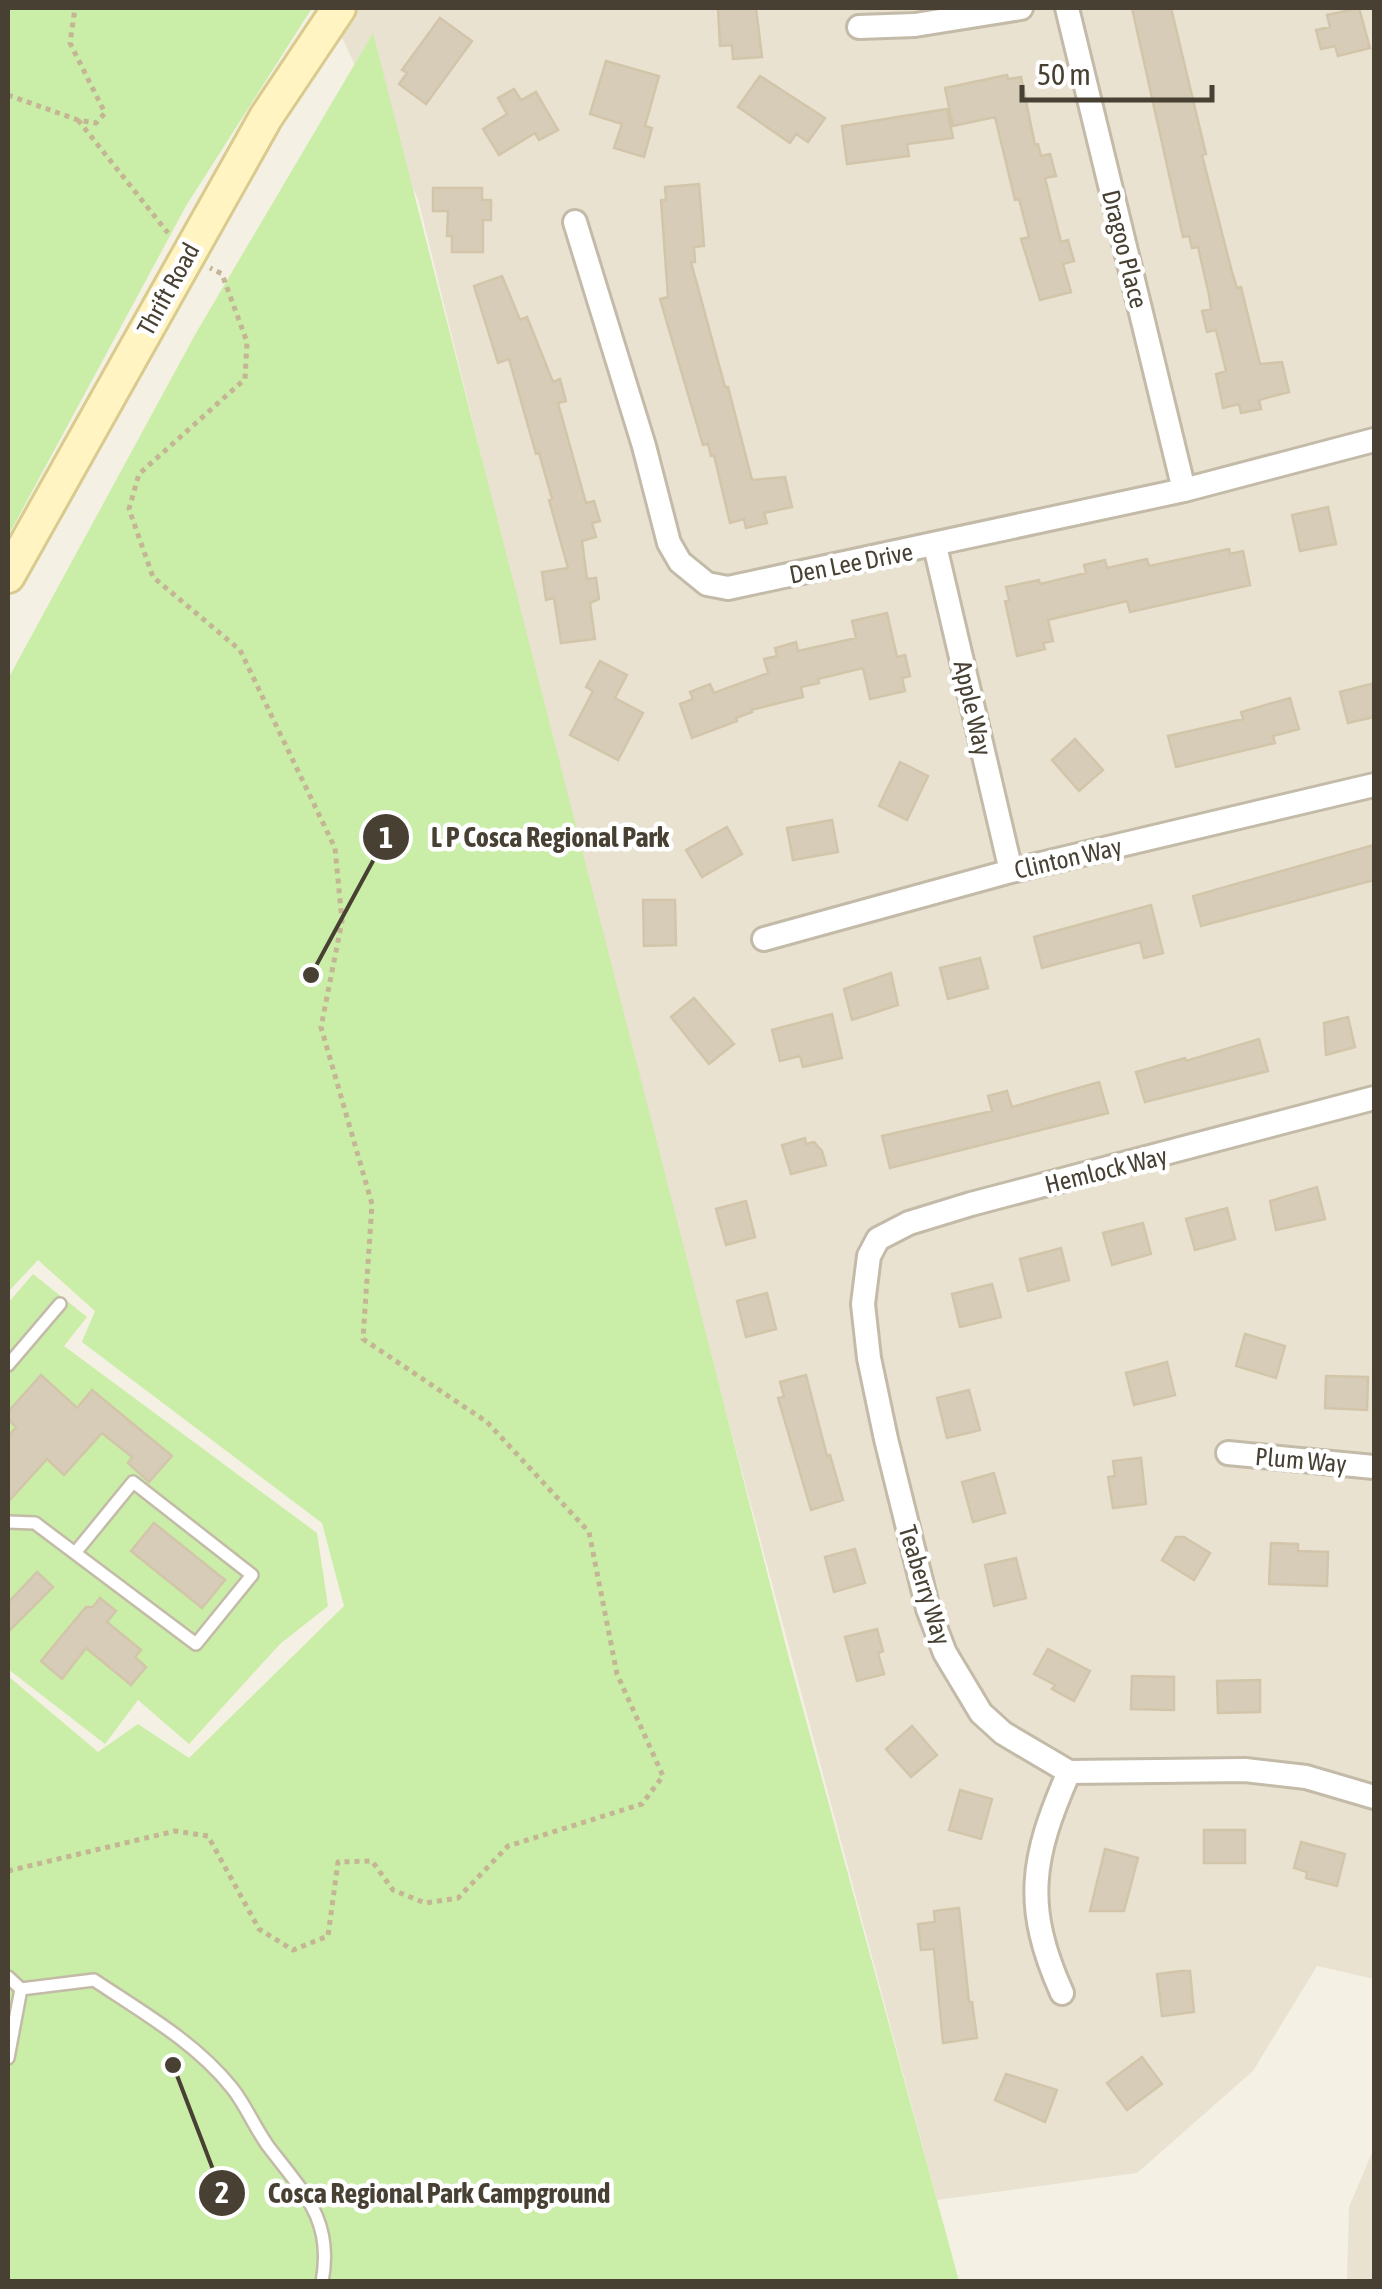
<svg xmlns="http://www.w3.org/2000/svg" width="1382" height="2289" font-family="'Asap Condensed',sans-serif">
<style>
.residential{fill:#e9e2d1}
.green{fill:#caeda7}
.building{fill:#d7ccb8;stroke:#d2c5aa;stroke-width:2.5}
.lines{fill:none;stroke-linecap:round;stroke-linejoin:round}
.lane-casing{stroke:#c3bba8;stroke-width:16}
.street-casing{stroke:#c3bba8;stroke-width:28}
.secondary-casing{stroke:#d9ca8d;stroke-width:38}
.path{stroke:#c4b695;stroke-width:5;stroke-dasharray:5 5;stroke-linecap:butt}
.lane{stroke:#fff;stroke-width:11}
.street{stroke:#fff;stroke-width:22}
.secondary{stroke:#fff4c2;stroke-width:32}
.labels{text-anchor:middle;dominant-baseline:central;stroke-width:9;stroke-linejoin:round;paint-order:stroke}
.street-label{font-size:25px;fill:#474033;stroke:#fff}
.leader{fill:none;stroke:#474033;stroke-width:4}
.callout-dot{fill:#474033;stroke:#fff;stroke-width:4}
.mark-label{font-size:30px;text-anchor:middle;font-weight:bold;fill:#fff}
.callout-label{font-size:28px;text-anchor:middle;font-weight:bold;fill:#474033;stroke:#fff;stroke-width:9;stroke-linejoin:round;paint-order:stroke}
</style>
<rect width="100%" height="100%" fill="#f4f0e4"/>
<path class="residential" d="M328,8h1046v1971l-57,-13 -64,105 -116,102 -200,27 -326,-1218 -193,-783z
M1374,2148v133h-27l2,-74z"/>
<path class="green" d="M8,8h304l-126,198 -178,330z
M373,33l416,1625 170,623h-951v-605l90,76 40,-28 51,34 155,-152 -22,-83 -240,-181 13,-31 -57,-51 -30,32v-613l188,-346z
M33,1274l54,43 -23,29 253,187 11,73 -48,38 -91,100 -51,-44 -33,44 -97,-75v-366z"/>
<path class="building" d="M718,8h38l6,49 -29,2 -1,-14 -12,1z
M1132,8h39l35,146 -4,1 30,117 5,16 4,-1 19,77 22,-2 7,30 -30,8 2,9 -20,4 -2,-9 -16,4 -7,-34 10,-3 -10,-41 -9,2 -5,-21 9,-2 -2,-14 -11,-48 -6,1 -3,-12 -6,1z
M1359,8l11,40 -32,8 -3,-10 -14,3 -5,-19 14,-3 -3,-12z
M440,18l32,23 -46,63 -27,-20 8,-11 -5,-3z
M606,61l53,15 -14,50 7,2 -8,29 -30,-9 8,-24 -32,-10z
M1007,75l1,4 13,-2 14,68 3,-1 3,12 9,-2 6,22 -11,2 16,64 7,-2 6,21 -11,3 8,28 -31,8 -19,-61 8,-2 -10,-38 -4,1 -20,-83 -42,9 -8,-38z
M760,76l65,42 -17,24 -12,-8 -6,9 -52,-36z
M514,89l7,11 15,-8 22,38 -19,10 -4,-7 -36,22 -16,-26 24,-15 -9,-16z
M947,109l6,29 -46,6 2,12 -62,8 -5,-38z
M699,184l5,62 -10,1 1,15h-4l34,125h3l24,93 33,-3 7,30 -28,6 3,10 -21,5 -2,-9 -14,4 -16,-68 -3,1 -3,-12 -5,1 -43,-146 8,-2 -7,-97h5l-1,-13z
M433,188h49v12h9v20h-8v32h-31v-16h-5l1,-25h-15z
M502,276l18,44 7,-3 26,65 7,-3 6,22 -8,2 17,61 11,39 8,-2 6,20 -8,2 4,14 -14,4 5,38 9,-1 3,21 -9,4 5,36 -34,4 -7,-45 -8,2 -4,-28 26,-4 -19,-68 3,-1 -13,-46 -3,1 -27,-95 -11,4 -24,-77z
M1328,507l8,37 -36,7 -8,-36z
M1229,549l1,5 13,-3 7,34 -120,27 -3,-11 -79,19 5,21 -10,2 2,6 -28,7 -12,-55 4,-1 -3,-13 33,-7 1,4 46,-11 -2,-8 21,-5 2,8 40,-9 2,7z
M887,613l10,44 8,-2 5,21 -8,2 3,13 -35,8 -7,-31 -45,11 1,4 -18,4 2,10 -52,13 1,2 -16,6 1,3 -45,17 -12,-34 13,-5 -3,-7 20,-8 4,9 54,-20 -4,-14 13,-3 -2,-8 21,-6 2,9 58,-13 -4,-17z
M600,661l27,14 -12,23 28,15 -25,47 -48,-25 23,-44 -7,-4z
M1374,683v34l-26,6 -8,-31z
M1290,698l9,31 -26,7 2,7 -99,24 -8,-31 75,-17 -2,-7z
M1075,739l28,31 -24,21 -27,-31z
M900,762l28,14 -21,44 -28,-14z
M832,820l6,32 -45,8 -6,-32z
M727,827l15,27 -40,23 -16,-27z
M1374,845v35l-173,46 -8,-30z
M643,900h32l1,45 -32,1z
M1151,905l12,48 -19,5 -4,-16 -98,26 -8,-31z
M980,958l8,30 -40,11 -8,-31z
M891,973l7,32 -46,15 -8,-31z
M694,998l40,46 -25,20 -38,-47z
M832,1014l10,44 -39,9 -3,-11 -20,5 -8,-31z
M1348,1017l7,30 -29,8 -2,-32z
M1259,1039l9,32 -123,31 -9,-30 49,-14 1,3z
M1099,1082l9,31 -218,55 -8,-32 110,-25 -4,-15 19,-5 5,16z
M805,1138l1,6 8,-2 8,9 4,14 -35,9 -9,-29z
M1317,1187l8,32 -49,11 -6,-29z
M746,1201l9,36 -29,8 -10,-36z
M1227,1208l8,31 -40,11 -9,-31z
M1143,1223l8,31 -39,11 -9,-32z
M1061,1248l8,32 -41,11 -8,-32z
M992,1284l9,33 -41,10 -8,-33z
M767,1293l9,36 -30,8 -9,-36z
M1245,1334l40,12 -9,32 -40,-12z
M1167,1362l8,33 -41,10 -8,-32z
M41,1375l36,33 15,-18 80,66 -23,26 -21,-19 4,-6 -30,-24 -38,42 -17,-16 -39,43v-65l8,-10 -8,-8v-7z
M806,1375l21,81 3,-1 13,45 -32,10 -33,-112 6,-1 -4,-15z
M1326,1376l42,1 -1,33 -42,-2z
M969,1390l11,40 -33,8 -10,-40z
M1141,1458l5,46 -33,4 -5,-31 7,-1 -2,-15z
M994,1473l11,40 -32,9 -11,-40z
M154,1523l71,57 -23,28 -71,-57z
M1176,1537h8l26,16 -16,27 -32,-20z
M1271,1543l27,1v7l30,1 -1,34 -58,-2z
M855,1549l10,34 -31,9 -9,-35z
M1016,1558l10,40 -32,8 -9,-41z
M37,1572l16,15 -45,45v-29z
M100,1598l16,13 -9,11 34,28 -6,7 11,10 -15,18 -45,-37 -24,31 -21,-18 45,-54h7z
M877,1629l6,22 -5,2 6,21 -27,7 -12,-44z
M1048,1649l42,22 -16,30 -22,-12 3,-4 -21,-11z
M1132,1676l42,1v33l-43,-1z
M1260,1680v32l-42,1 -1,-32z
M912,1726l25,29 -26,22 -25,-28z
M960,1790l32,9 -11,40 -32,-9z
M1204,1830h41v33h-41z
M1301,1842l44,12 -8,32 -31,-8 1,-6 -13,-4z
M1105,1849l33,9 -14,53h-34z
M959,1908l10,94h3l5,36 -34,5 -9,-94 -13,1 -3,-26 17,-2 -1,-11z
M1181,1971h9l4,41 -32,4 -5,-42z
M1142,2057l20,27 -35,26 -20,-27z
M1006,2074l51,16 -12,32 -50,-22z"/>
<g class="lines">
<defs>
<path id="lane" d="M8,1365l52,-61
M8,1522l27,1 161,121 56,-69 -119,-93 -58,71
M8,1977l13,12 73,-9c48,32 101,62 138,108 13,16 23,40 36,58 35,46 66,74 54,136
M8,2058l13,-69"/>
<path id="street" d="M1067,8l117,482
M859,27l56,-2 106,-17
M575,222l69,224 25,97 11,19 27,22 21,4 456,-98 190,-50
M935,546l76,325
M764,939l247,-68 363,-86
M1374,1098l-403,106 -62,19 -31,16 -9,17 -6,48 6,54 17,81 42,170 17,44 36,60 22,20 66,39 176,-2 61,7 68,20
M1228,1453l146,14
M1062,1993c-39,-87 -31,-135 7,-221"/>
<path id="secondary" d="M8,576l258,-459 73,-109"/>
</defs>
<use href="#lane" class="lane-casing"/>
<use href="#street" class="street-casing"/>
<use href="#secondary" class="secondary-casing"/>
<path class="path" d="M8,95l70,25 18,3 9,-10 -35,-70 5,-35
M78,120l90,113
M8,1871l167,-40 33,5 51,93 34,21 35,-14 10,-74 34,-1 21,29 32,13 33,-5 50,-52 134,-42 21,-28 -46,-102 -28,-142 -102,-110 -124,-83 9,-135 -51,-177 21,-106 -7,-73 -95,-198 -87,-73 -24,-68 10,-35 106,-95 2,-37 -25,-68 -12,-6"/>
<use href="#lane" class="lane"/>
<use href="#street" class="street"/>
<use href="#secondary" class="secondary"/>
</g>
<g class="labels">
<g class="street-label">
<text transform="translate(1125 249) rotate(76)">Dragoo Place</text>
<text transform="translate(168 289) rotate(-61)">Thrift Road</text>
<text transform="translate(851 563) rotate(-11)">Den Lee Drive</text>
<text transform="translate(973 708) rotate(77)">Apple Way</text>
<text transform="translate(1068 858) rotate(-13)">Clinton Way</text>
<text transform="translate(1106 1170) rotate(-14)">Hemlock Way</text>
<text transform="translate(1301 1460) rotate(5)">Plum Way</text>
<text transform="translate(925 1585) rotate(73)">Teaberry Way</text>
</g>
</g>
<path class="leader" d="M311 975L386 837M173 2065L222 2193"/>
<g class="callout-dot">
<circle cx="311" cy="975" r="10"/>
<circle cx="173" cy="2065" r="10"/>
<circle cx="386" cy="837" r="25"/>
<circle cx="222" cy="2193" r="25"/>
</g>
<g class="mark-label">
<text x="386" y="848">1</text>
<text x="222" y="2203">2</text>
</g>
<g class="callout-label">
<text x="550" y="847">L P Cosca Regional Park</text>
<text x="439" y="2203">Cosca Regional Park Campground</text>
</g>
<rect width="1382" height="2289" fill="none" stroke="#474033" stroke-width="20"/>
<path d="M1022 85v15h190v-15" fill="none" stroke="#474033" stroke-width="5"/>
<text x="1037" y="85" font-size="30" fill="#474033" stroke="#ffffff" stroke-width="8" paint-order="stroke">50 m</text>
</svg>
